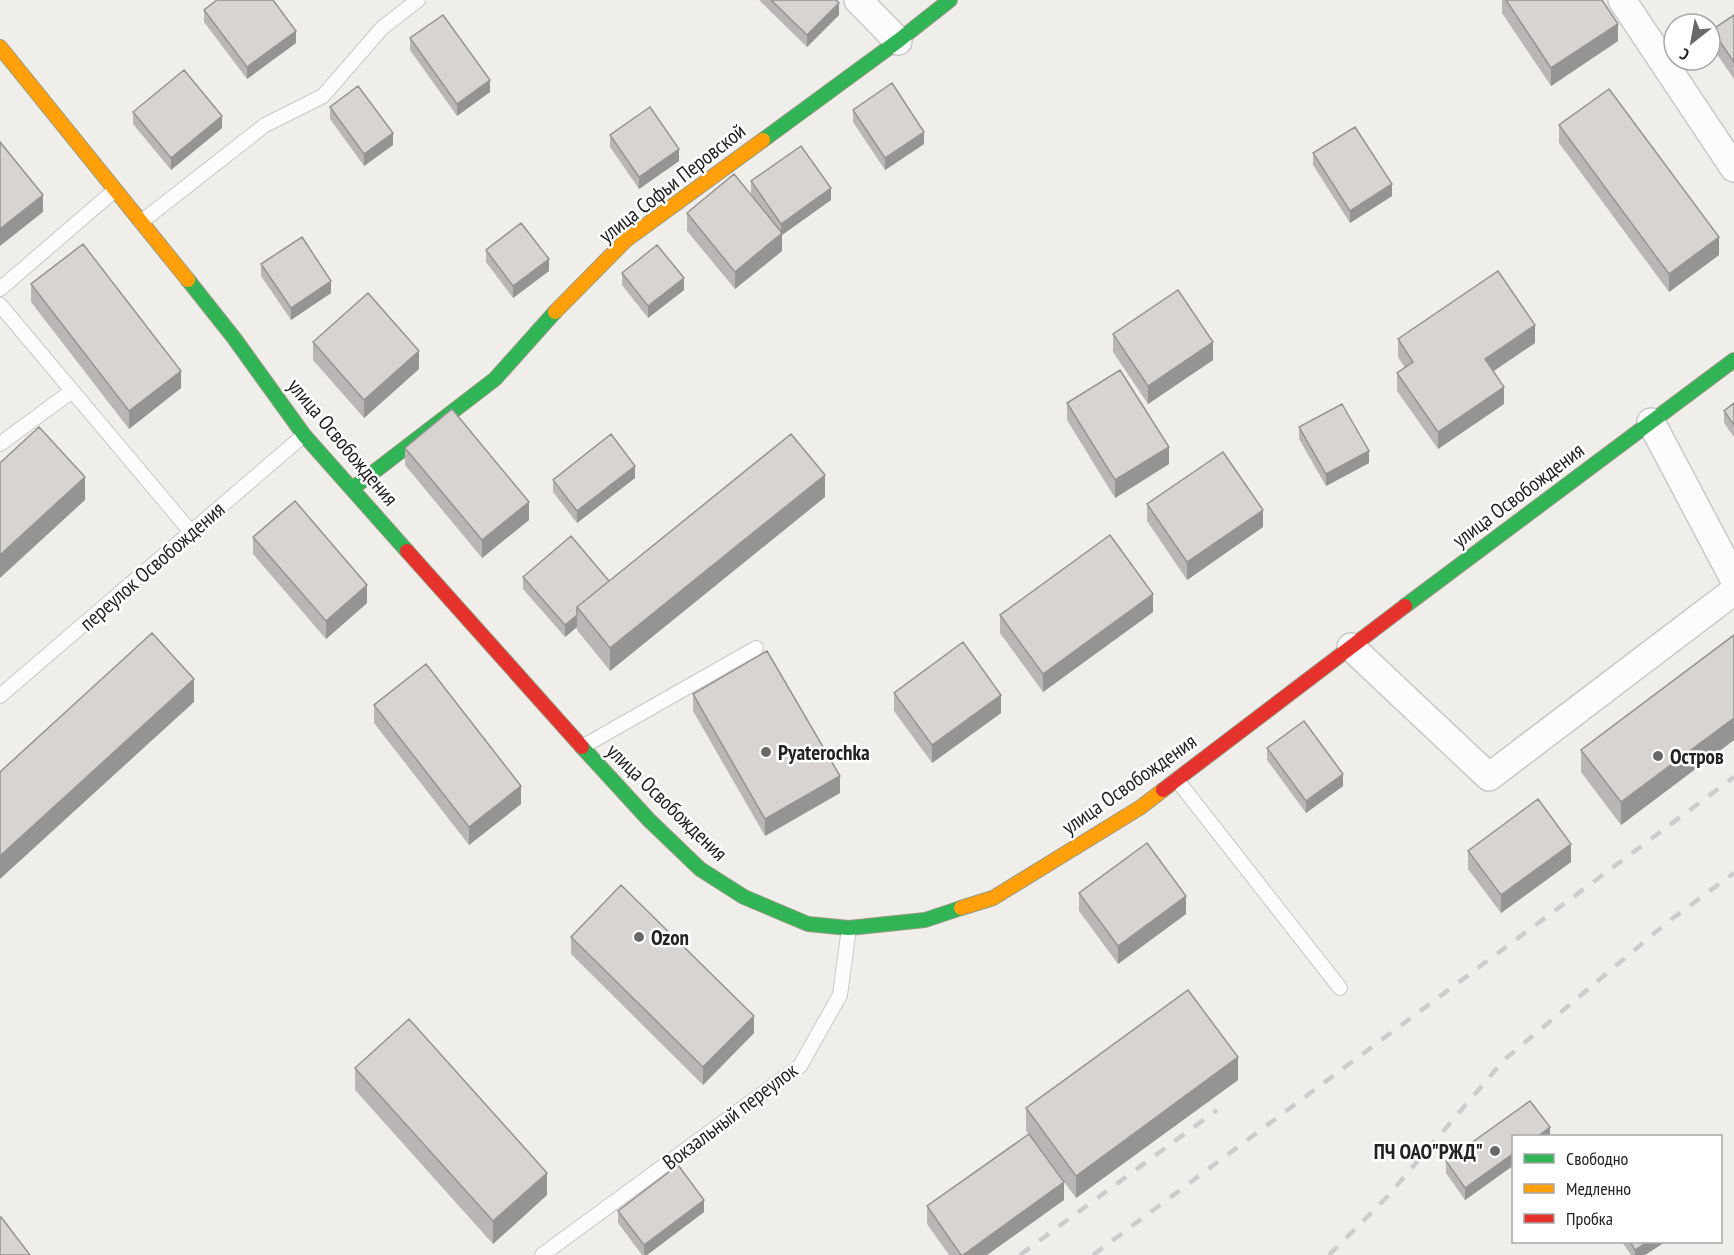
<svg xmlns="http://www.w3.org/2000/svg" width="1734" height="1255" font-family="'PT Sans Narrow',sans-serif">
<style>
.lines{fill:none;stroke-linecap:round;stroke-linejoin:round}
.lane-casing{stroke:#c9c8c7;stroke-width:16}
.street-casing{stroke:#c9c8c7;stroke-width:30}
.fast-casing{stroke:#999a82;stroke-width:16}
.slow-casing{stroke:#999a82;stroke-width:16}
.jam-casing{stroke:#999a82;stroke-width:16}
.lane{stroke:#fdfcfc;stroke-width:14}
.street{stroke:#fdfcfc;stroke-width:27}
.fast{stroke:#30b455;stroke-width:14}
.slow{stroke:#ff9f0a;stroke-width:14}
.jam{stroke:#e5322d;stroke-width:14}
.rail{stroke:#ccc;stroke-width:4.5;stroke-dasharray:12 12;stroke-linecap:butt}
.wall{fill:#b9b6b5}
.shaded-wall{fill:#969493}
.building{fill:#d7d4d2;stroke:#969493;stroke-width:1.5}
.poi-dot{fill:#6a6968;stroke:#fff;stroke-width:2}
.labels{text-anchor:middle;dominant-baseline:central;stroke-width:5;stroke-linejoin:round;paint-order:stroke}
.street-label{font-size:21px;fill:#222;stroke:#fff}
.poi-label{font-size:21px;font-weight:bold;fill:#222;stroke:#fff;text-anchor:start}
</style>
<rect width="100%" height="100%" fill="#f0eeeb"/>
<g class="lines">
<defs>
<path id="lane" d="M141,222l124,-97 58,-29 59,-68 36,-28
M0,289l115,-99
M0,305l191,227
M0,444l72,-53
M0,696l304,-261
M582,747l174,-99
M1177,780l163,208
M542,1255l258,-189 40,-71 9,-67"/>
<path id="street" d="M858,0l40,41
M1622,0l112,168
M1651,422l83,157
M1351,647l138,130 245,-186"/>
<path id="fast" d="M763,140l135,-99 52,-41
M188,280l46,58 70,97 103,116
M353,488l142,-109 60,-67
M1405,606l329,-246
M582,747l67,73 51,49 44,28 64,27 41,4 76,-8 36,-12"/>
<path id="slow" d="M0,47l188,233
M555,312l71,-72 137,-100
M961,908l32,-10 148,-91 22,-17"/>
<path id="jam" d="M407,551l175,196
M1163,790l242,-184"/>
</defs>
<use href="#lane" class="lane-casing"/>
<use href="#street" class="street-casing"/>
<use href="#fast" class="fast-casing"/>
<use href="#slow" class="slow-casing"/>
<use href="#jam" class="jam-casing"/>
<use href="#lane" class="lane"/>
<use href="#street" class="street"/>
<use href="#fast" class="fast"/>
<use href="#slow" class="slow"/>
<use href="#jam" class="jam"/>
<path class="rail" d="M1020,1255l197,-145
M1093,1255l641,-478
M1329,1255l58,-58 117,-137 165,-139 65,-48"/>
</g>
<path class="wall" d="M759,0h77l3,15 -32,32z
M1502,0h100l16,41 -67,45 -49,-73z
M204,10l92,33 -49,36 -43,-57z
M1734,15v64l-22,-32v-17z
M410,38l80,54 -33,24 -47,-66z
M330,107l63,38 -29,21 -34,-47z
M853,110l71,34 -39,26 -32,-48z
M133,112l89,16 -51,42 -38,-46z
M1559,125l160,130 -50,37 -110,-149z
M610,135l69,26 -40,28 -29,-42z
M1313,153l79,43 -42,27 -37,-58z
M751,181l80,19 -49,35v16l-47,38 -48,-58v-18l68,-13 -4,-7z
M486,250l63,21 -36,27 -27,-36z
M261,264l70,29 -40,27 -30,-44z
M622,273l62,17 -36,28 -26,-33z
M31,284l150,104 -52,41 -98,-127z
M1113,334l100,26 -65,44 -35,-52z
M1398,339l137,4 -42,28 11,33 -66,45 -41,-58v-18l8,-5 -7,-11z
M313,342l106,27 -55,49 -51,-58z
M1067,403l102,61 -54,34 -48,-78z
M1734,403v34l-10,-14v-12z
M1299,427l70,36 -43,23 -27,-47z
M405,448l124,72 -47,38 -77,-93z
M635,478l-58,45 -24,-31v-12z
M825,497l-215,174 -33,-41v-3l-12,10 -42,-48v-12l86,4z
M1147,504l116,23 -76,53 -40,-59z
M253,537l114,66 -41,36 -73,-85z
M1153,612l-110,80 -43,-59v-18z
M1734,635v105l-113,85 -40,-53v-22z
M894,693l107,20 -69,50 -38,-52z
M693,694l147,99 -75,43 -72,-125z
M374,705l147,99 -52,41 -95,-122z
M1267,748l76,38 -37,27 -39,-53z
M1468,851l103,11 -70,51 -33,-44z
M1079,893l107,21 -68,50 -39,-53z
M571,937l183,96 -51,52 -132,-131z
M355,1068l192,127 -54,49 -138,-154z
M1238,1080l-162,118 -12,-16v18l-77,55h-38l-22,-31v-18l102,-72 -3,-3v-23z
M1530,1101l20,26v10h-36v28l-49,35 -19,-27v-12z
M618,1211l86,1 -57,43h-5l-24,-32z
M1622,1242h43l-20,13h-14z"/>
<path class="shaded-wall" d="M839,3v12l-32,32v-12z
M1618,24v17l-67,45v-18z
M296,31v12l-49,36v-12z
M490,80v12l-33,24v-12z
M222,116v12l-51,42v-12z
M924,132v12l-39,26v-12z
M393,133v12l-29,21v-12z
M679,149v12l-40,28v-12z
M1392,184v12l-42,27v-12z
M831,188v12l-49,35v16l-47,38v-17l46,-38v-10z
M43,195v17l-43,34v-17z
M1719,237v18l-50,37v-18z
M549,259v12l-36,27v-12z
M684,278v12l-36,28v-12z
M331,281v12l-40,27v-12z
M1535,325v18l-50,34v-18z
M1213,342v18l-65,44v-18z
M419,351v18l-55,49v-18z
M181,371v17l-52,41v-18z
M1504,387v17l-66,45v-17z
M1169,447v17l-54,34v-18z
M1369,451v12l-43,23v-12z
M635,466v12l-58,45v-12z
M825,475v22l-215,174v-23z
M85,477v23l-85,78v-23z
M529,502v18l-47,38v-18z
M1263,510v17l-76,53v-18z
M367,585v18l-41,36v-18z
M1153,594v18l-110,80v-18z
M577,615v12l-12,10v-12z
M194,679v23l-194,177v-23z
M1001,695v18l-69,50v-18z
M1734,718v22l-113,85v-23z
M1343,774v12l-37,27v-12z
M840,776v17l-75,43v-17z
M521,786v18l-52,41v-18z
M1571,844v18l-70,51v-18z
M1186,896v18l-68,50v-18z
M754,1016v17l-51,52v-18z
M1238,1057v23l-162,118v-22z
M1550,1127v10h-13z
M1514,1153v12l-49,35v-12z
M547,1173v22l-54,49v-23z
M1064,1182v18l-77,55h-24z
M704,1200v12l-57,43h-3v-10z
M1647,1242h18l-20,13h-10v-5z"/>
<path class="building" d="M217,0h56l23,31 -49,36 -43,-57z
M771,0h65l3,3 -32,32z
M1506,0h96l16,24 -67,44z
M443,15l47,65 -33,24 -47,-66z
M1734,15v47l-22,-32z
M184,70l38,46 -51,42 -38,-46z
M892,83l32,49 -39,26 -32,-48z
M358,86l35,47 -29,21 -34,-47z
M1609,89l110,148 -50,37 -110,-149z
M650,107l29,42 -40,28 -29,-42z
M1355,127l37,57 -42,27 -37,-58z
M0,142l43,53 -43,34z
M801,146l30,42 -50,36 -30,-43z
M734,174l48,59 -47,39 -48,-59z
M521,223l28,36 -36,27 -27,-36z
M302,237l29,44 -40,27 -30,-44z
M83,244l98,127 -52,40 -98,-127z
M657,245l27,33 -36,28 -26,-33z
M1498,271l37,54 -50,34 19,28 -66,45 -41,-59 16,-11 -15,-23z
M1178,290l35,52 -65,44 -35,-52z
M368,293l51,58 -55,49 -51,-58z
M1120,370l49,77 -54,33 -48,-77z
M1734,403v22l-10,-14z
M1342,404l27,47 -43,23 -27,-47z
M452,409l77,93 -47,38 -77,-92z
M39,427l46,50 -85,78v-92z
M611,434l24,32 -58,45 -24,-31z
M791,434l34,41 -215,173 -33,-41z
M1223,452l40,58 -76,52 -40,-58z
M295,501l72,84 -41,36 -73,-84z
M1110,535l43,59 -110,80 -43,-59z
M571,536l38,45 -32,26v8l-12,10 -42,-48z
M152,633l42,46 -194,177v-84z
M1734,635v83l-113,84 -40,-52z
M963,642l38,53 -69,50 -38,-52z
M767,651l73,125 -75,43 -72,-125z
M426,664l95,122 -52,41 -95,-122z
M1304,721l39,53 -37,27 -39,-53z
M1538,799l33,45 -70,51 -33,-44z
M1147,843l39,53 -68,50 -39,-53z
M621,885l133,131 -51,51 -132,-130z
M1188,990l50,67 -162,119 -50,-68z
M409,1019l138,154 -54,48 -138,-153z
M1530,1101l20,26 -13,10h-23v16l-49,35 -19,-27z
M1029,1134l35,48 -101,73h-2l-34,-49z
M678,1165l26,35 -60,45 -26,-34z
M1,1217l29,38h-30v-37z
M1630,1242h17l-12,8z"/>
<g class="poi-dot">
<circle cx="766" cy="752" r="6"/>
<circle cx="1658" cy="756" r="6"/>
<circle cx="639" cy="937" r="6"/>
<circle cx="1495" cy="1151" r="6"/>
</g>
<g class="labels">
<g class="street-label">
<text transform="translate(672 183) rotate(-38)">улица Софьи Перовской</text>
<text transform="translate(343 442) rotate(50)">улица Освобождения</text>
<text transform="translate(1518 495) rotate(-37)">улица Освобождения</text>
<text transform="translate(152 566) rotate(-41)">переулок Освобождения</text>
<text transform="translate(1129 784) rotate(-35)">улица Освобождения</text>
<text transform="translate(667 802) rotate(44)">улица Освобождения</text>
<text transform="translate(730 1116) rotate(-37)">Вокзальный переулок</text>
</g>
<g class="poi-label">
<text x="778" y="752">Pyaterochka</text>
<text x="1670" y="756">Остров</text>
<text x="651" y="937">Ozon</text>
<text x="1483" y="1151" text-anchor="end">ПЧ ОАО"РЖД"</text>
</g>
</g>
<rect x="1512" y="1135" width="210" height="108" fill="#ffffff" stroke="#a7a7a7" stroke-width="1.5"/>
<rect x="1524" y="1154" width="30" height="9" fill="#30b455" stroke="#a7a7a7" stroke-width="1.5"/>
<text x="1566" y="1165" font-size="18" fill="#222222">Свободно</text>
<rect x="1524" y="1184" width="30" height="9" fill="#ff9f0a" stroke="#a7a7a7" stroke-width="1.5"/>
<text x="1566" y="1195" font-size="18" fill="#222222">Медленно</text>
<rect x="1524" y="1214" width="30" height="9" fill="#e5322d" stroke="#a7a7a7" stroke-width="1.5"/>
<text x="1566" y="1225" font-size="18" fill="#222222">Пробка</text>
<g transform="translate(1692 42) rotate(211)"><circle r="28" fill="#ffffff" stroke="#a7a7a7" stroke-width="1.5"/>
<path d="M0-4.5L10 22L0 15L-10 22Z" fill="#6a6968"/>
<text y="-9" font-size="16" font-weight="bold" text-anchor="middle" fill="#222222">С</text>
</g>
</svg>
